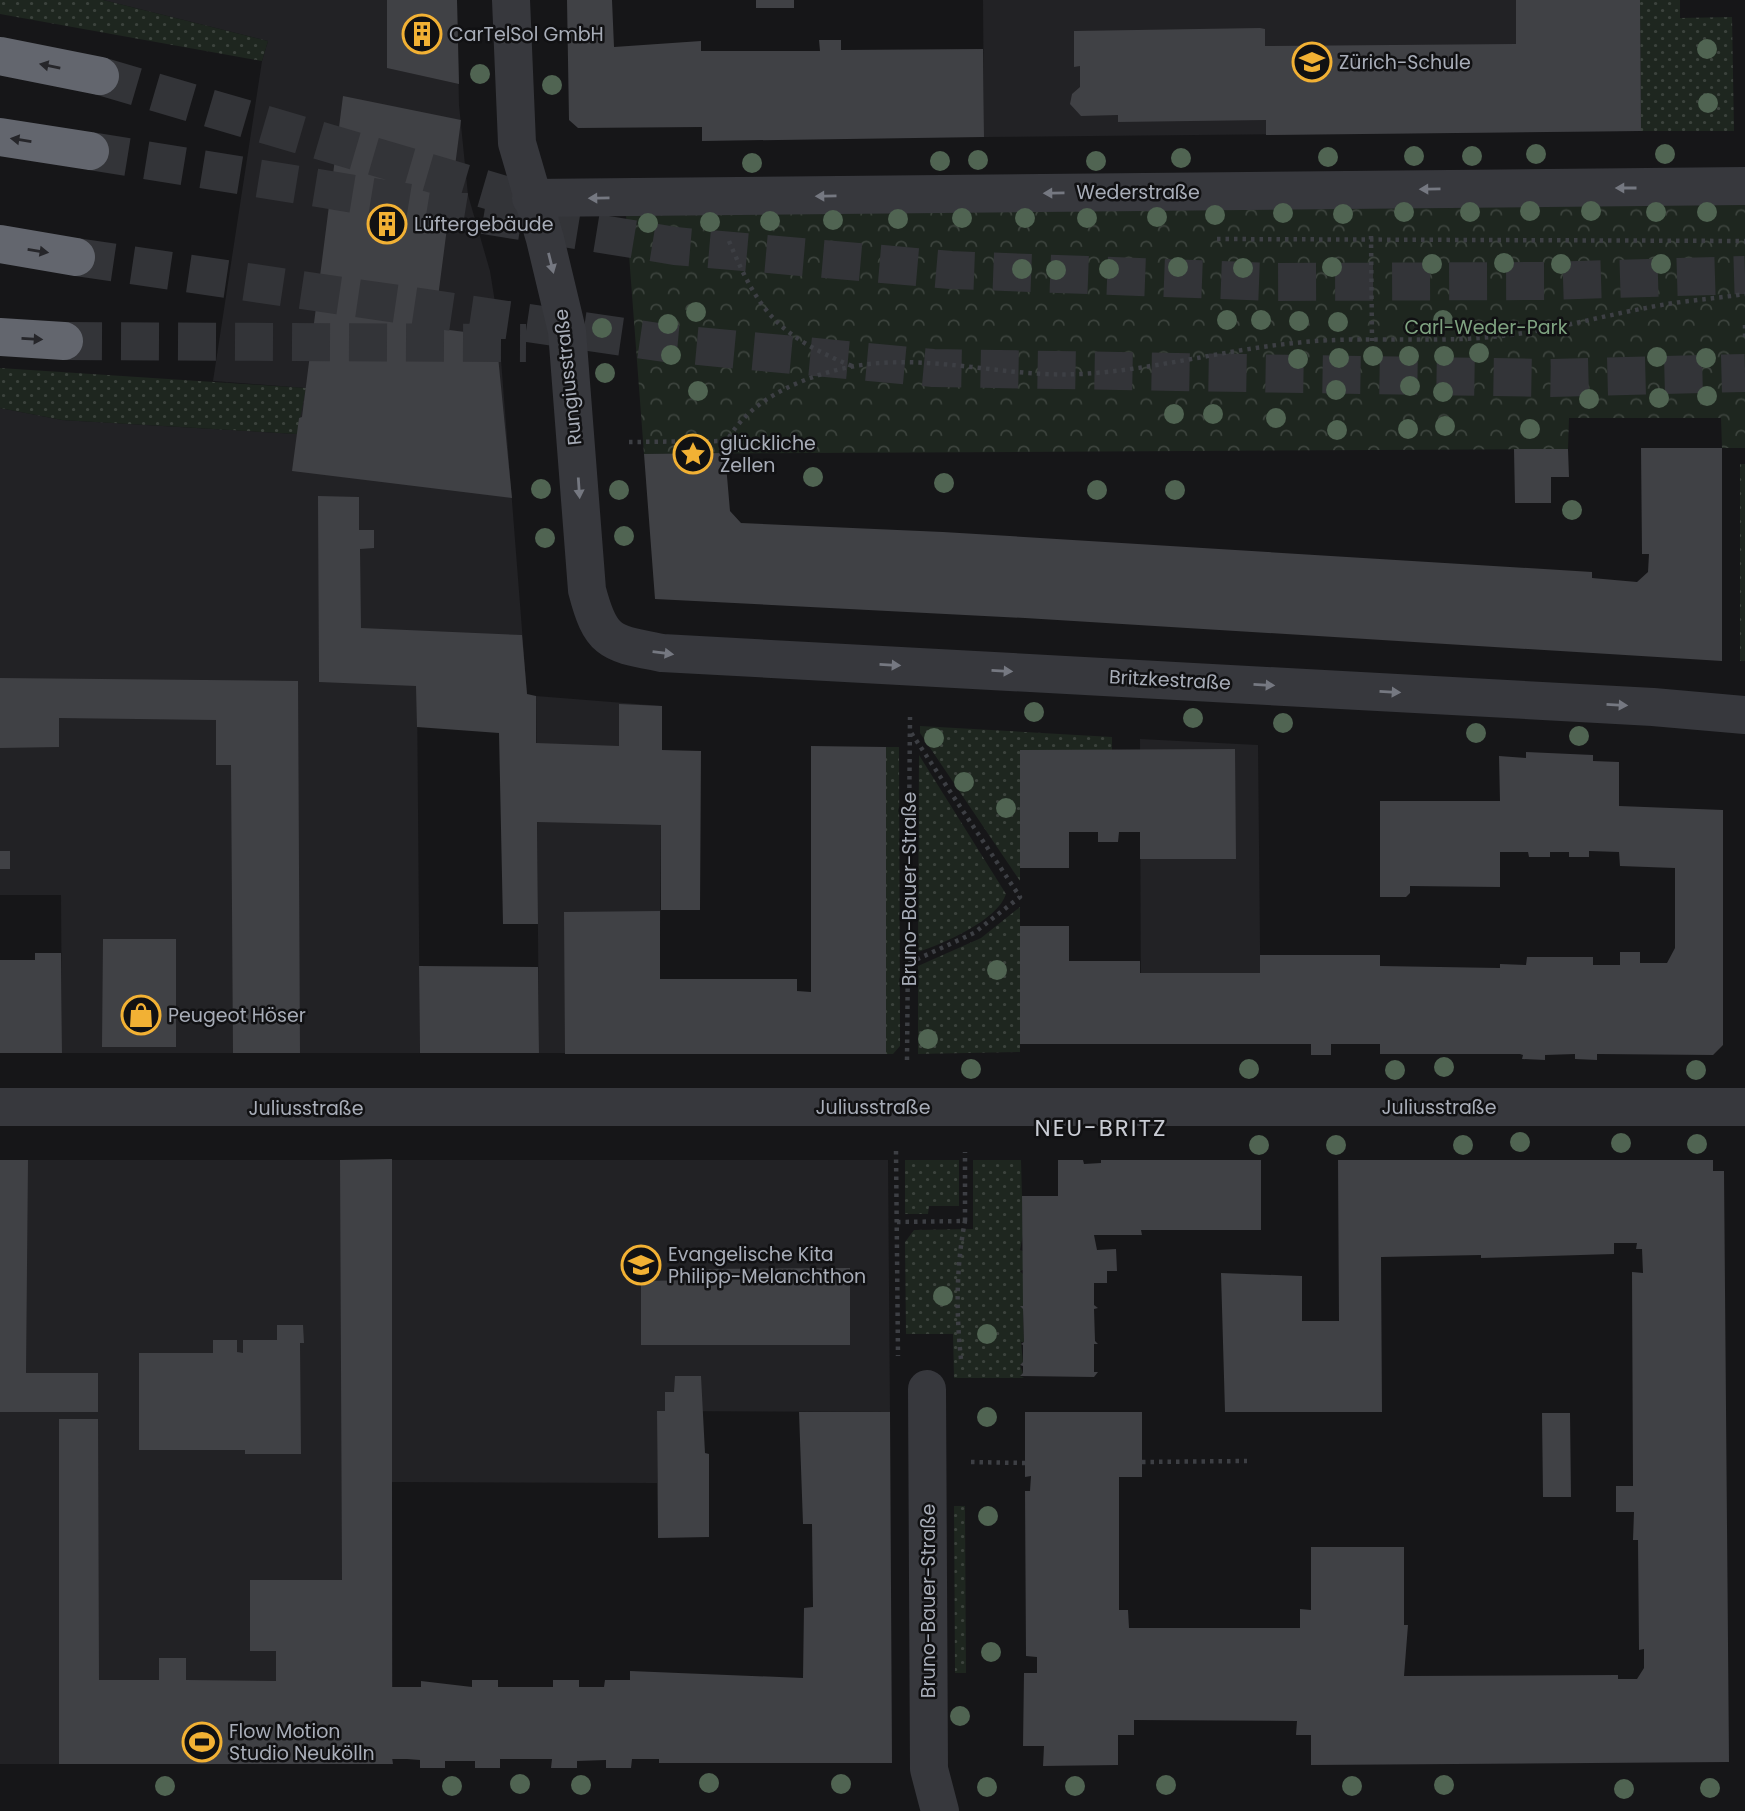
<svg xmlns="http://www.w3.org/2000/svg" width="1745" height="1811" font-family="Poppins,sans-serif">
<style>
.built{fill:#222225}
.grass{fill:url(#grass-dots)}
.forest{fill:url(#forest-crowns)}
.building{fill:#404145}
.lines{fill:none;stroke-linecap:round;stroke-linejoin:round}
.motorway-tunnel{stroke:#333438;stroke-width:38;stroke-dasharray:38 19;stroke-linecap:butt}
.path{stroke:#3d3f44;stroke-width:4.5;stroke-dasharray:3.5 5;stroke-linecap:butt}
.minor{stroke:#37383d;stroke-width:38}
.motorway{stroke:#63666e;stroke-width:38}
.tree{fill:#506452}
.oneway{fill:#26262a}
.oneway2{fill:#757881}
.labels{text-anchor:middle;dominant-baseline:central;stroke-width:5;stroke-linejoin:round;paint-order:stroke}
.poi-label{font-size:19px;fill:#a8adb8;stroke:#111113;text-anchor:start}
.street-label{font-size:19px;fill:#a8adb8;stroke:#111113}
.park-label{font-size:19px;fill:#7fa381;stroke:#111113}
.quarter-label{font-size:23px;letter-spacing:2px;fill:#c9ccd4;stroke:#111113}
</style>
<defs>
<pattern id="grass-dots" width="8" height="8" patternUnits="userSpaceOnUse" patternTransform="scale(1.75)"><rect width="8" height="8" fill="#1e261f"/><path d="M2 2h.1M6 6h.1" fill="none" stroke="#3c433d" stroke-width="1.8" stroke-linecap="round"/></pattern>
<pattern id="forest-crowns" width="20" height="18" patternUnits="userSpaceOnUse" patternTransform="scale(1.75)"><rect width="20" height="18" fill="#1e261f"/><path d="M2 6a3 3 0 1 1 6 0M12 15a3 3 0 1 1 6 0" fill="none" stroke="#3c433d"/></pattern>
</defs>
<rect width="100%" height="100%" fill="#161618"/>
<path class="built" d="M103,0h354l2,105 9,90 22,76 8,50 29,373 -110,-7 3,366h-358l-1,-158h-61v-487l62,12 234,14 9,-46 -92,-7 49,-320 6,-20z
M983,0h657l1,131 -657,6z
M536,696l126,10 -3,347h-120z
M1140,739l118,6 3,299 -120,-1z
M0,1160h888l2,252 -233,-1v72l-265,-1 1,282h-393z"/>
<path class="grass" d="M0,0h103l165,41 -6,20 -262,-47z
M1640,0h40v18l52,-1 2,114h-93z
M0,368l306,20 -9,46 -235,-14 -62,-12z
M1740,464h5v197h-5z
M920,726l192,11v13h-92v131l-100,-148z
M886,747h13l1,299 -7,8h-7z
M919,755l87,139c-8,26 -63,50 -88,58z
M1020,907v145l-102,2v-88l63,-28z
M905,1160h54v46h-30l-1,8h-23z
M973,1160h48l2,75 -3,15 3,1v19l-3,1 3,3v32h-3l3,3 1,33h-3l2,20 -3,3 3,8 -3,3 4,2h-70l-1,-44h-47l-1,-92 9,-12 59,-1z
M954,1506h11l1,167h-11z"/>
<path class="forest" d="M1745,203v245h-23l-1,-30h-152l-1,31 -924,5 -18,-239z"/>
<path class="building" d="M387,0h70l2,84 -72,-16z
M567,0h45l2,47 87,-6v10h119l-1,-11h22v10l142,-1 1,88 -282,4v-14l-124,1 -9,-8z
M756,0h38v8h-38z
M1516,0h124l1,131 -375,4v-15l-148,2v-7l-37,1 -11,-12 2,-10 8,-7v-21l-6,1v-36l186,-3 5,1v17l251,-2z
M343,96l118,24 -27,208 62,8 16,162 -220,-27 7,-53 3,-1z
M1641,448h81v213l-697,-43 -370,-19 -11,-145 81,-1 5,58 11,12 202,9 649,40v6l45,4 11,-10 1,-18h-7z
M1514,449h54l1,28h-18v26h-36z
M318,496l41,1v33h15v18l-14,1 1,79 161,7 5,59 9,2v47l83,3v-42l43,2v44l39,1 -1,159h-39v-85l-124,-3 1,102h-35l-4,-191 -82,-6 -1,-41 -97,-4z
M0,678l298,3 2,372h-67l-2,-288h-15v-45l-157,-2v29l-59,1z
M811,746l75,1v307h-321l-1,-142 96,-1v68h137v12l14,1z
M1235,749l1,110h-96v-27h-21l-1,10h-20v-10h-29v36h-49v-118z
M1526,752l67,3v6l26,1v44l104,4v235l-10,10 -116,-1v6l-22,-1v-5l-30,1v5l-23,-1 1,-4 -3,-1h-140v-10h-49v11h-20v-11h-291v-118h49v35h71v12h120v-18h120v11l120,2v-4l26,1 1,-8h66v8h27v-13h20v11h27l8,-15v-80l-55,-2 -1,-14 -30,-1v6h-20v-5h-19v5h-21l-1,-5h-28v35l-90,-1v7l-4,4h-26v-96h120l-1,-45 27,2z
M0,851h10v18h-10z
M103,939h73v108h-74z
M35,953h26l1,100h-62v-93h35z
M419,966l119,1 1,86h-119z
M392,1159v528h29v-6l51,6v-7h26v7h55v-7h26v7h25l1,-7h25v-9l173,7 1,-70 9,-1 -1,-83h-9l-4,-112h91l2,351h-233v-4h-27l-1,9h-25v-8l-29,1v7h-26l1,-9h-52v9h-25v-7h-30v7h-25v-8l-13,-1h-15l1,5h-334v-345h39l1,261h60v-22h27v22l90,1v-30h-26v-71h92l-2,-420z
M0,1160h28l-2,213h72v39h-98z
M1058,1160h25l1,4 17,-1v-3h160v70h-120l1,5h-48l3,15 19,-1 1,22h-10v12h-13v22l4,3 -4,1 1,32 3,3h-4v28h4l-4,5 -74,-1 3,-3v-7l-3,-1 3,-3v-17l-2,-1 3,-2 -1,-33 -3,-3h3l-1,-110h36z
M1338,1160h375v11h11l5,591 -418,3v-30h-15l1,-14 -163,-1v15h-16v30l-75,1 1,-20h-21l1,-73h13v-16l-11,-1 -1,-165h5l1,-15 -6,1v-65h117v65h-23v133h9l1,18h171v-19l11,1v-63h93v78h4l-4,51 214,-1v4h19l7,-11v-19l-5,1 -1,-110h-5l1,-28h-18v-26h17l-1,-214 11,1 -1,-24h-6l1,-6h-23v11l-133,4v-3l-100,2 1,155h-157l-4,-139 81,3v45h37z
M850,1268v77h-209v-64l59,-1v-11z
M277,1325h26l1,18h-4l1,111h-56v-4h-106v-97h74v-13h24v12l6,1v-13h34z
M675,1376h26l4,77 4,1v83l-51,1 -1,-127h8v-19h9z
M1542,1413h28l1,84h-28z"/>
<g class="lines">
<path class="motorway-tunnel" d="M100,76l422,124
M90,151l585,95 276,24 323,12 273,-1 198,-6
M76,257l589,86 268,25 618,10 194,-5
M64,341l462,2"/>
<path class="path" d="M1371,236l1,105
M1217,239l528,2
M729,241c30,72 50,95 123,125
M1745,325v12
M629,442l98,-1c24,-44 80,-66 128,-75 78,-13 149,12 226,8 72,-4 142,-24 214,-31 68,-8 137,1 206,-7 49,-5 96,-19 145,-28 32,-7 66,-9 99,-14
M909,963l65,-30 46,-36 -110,-166
M907,1060l3,-343
M896,1151l2,205
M897,1222l68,-1v-69
M961,1359c-5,-46 -5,-92 4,-138
M971,1462l54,1
M1142,1462l105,-1"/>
<path class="minor" d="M511,0l6,143 28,96 22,92 20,259c14,54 24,53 75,63l991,54 92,8
M531,198l1214,-12
M0,1107h1745
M927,1389l2,380 11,42"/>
<path class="motorway" d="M0,56l100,20
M0,137l90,14
M0,244l76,13
M0,337l64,4"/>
</g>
<g class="tree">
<circle cx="1707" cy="49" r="10"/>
<circle cx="480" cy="74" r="10"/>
<circle cx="552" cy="85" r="10"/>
<circle cx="1708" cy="103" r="10"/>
<circle cx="1536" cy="154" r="10"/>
<circle cx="1665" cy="154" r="10"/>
<circle cx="1414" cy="156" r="10"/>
<circle cx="1472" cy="156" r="10"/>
<circle cx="1328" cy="157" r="10"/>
<circle cx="1181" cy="158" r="10"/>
<circle cx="978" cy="160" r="10"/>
<circle cx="940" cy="161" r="10"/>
<circle cx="1096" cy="161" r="10"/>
<circle cx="752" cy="163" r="10"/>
<circle cx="1530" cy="211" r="10"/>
<circle cx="1591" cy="211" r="10"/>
<circle cx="1404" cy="212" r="10"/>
<circle cx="1470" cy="212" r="10"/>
<circle cx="1656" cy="212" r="10"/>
<circle cx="1707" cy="212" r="10"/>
<circle cx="1283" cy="213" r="10"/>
<circle cx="1343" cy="214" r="10"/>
<circle cx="1215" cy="215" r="10"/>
<circle cx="1157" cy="217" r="10"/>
<circle cx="962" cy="218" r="10"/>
<circle cx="1025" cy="218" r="10"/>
<circle cx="1087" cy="218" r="10"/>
<circle cx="898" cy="219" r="10"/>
<circle cx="833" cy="220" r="10"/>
<circle cx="770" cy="221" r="10"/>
<circle cx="710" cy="222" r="10"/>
<circle cx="648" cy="223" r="10"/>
<circle cx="1504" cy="263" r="10"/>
<circle cx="1432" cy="264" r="10"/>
<circle cx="1561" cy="264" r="10"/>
<circle cx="1661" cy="264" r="10"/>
<circle cx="1178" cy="267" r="10"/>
<circle cx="1332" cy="267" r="10"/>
<circle cx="1243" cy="268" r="10"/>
<circle cx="1022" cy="269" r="10"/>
<circle cx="1109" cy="269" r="10"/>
<circle cx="1056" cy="270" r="10"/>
<circle cx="696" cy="312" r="10"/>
<circle cx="1227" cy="320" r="10"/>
<circle cx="1261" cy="320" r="10"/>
<circle cx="1443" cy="320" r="10"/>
<circle cx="1299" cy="321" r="10"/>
<circle cx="1338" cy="322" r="10"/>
<circle cx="668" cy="324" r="10"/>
<circle cx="602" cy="328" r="10"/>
<circle cx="1479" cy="353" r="10"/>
<circle cx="671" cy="355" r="10"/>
<circle cx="1373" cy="356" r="10"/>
<circle cx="1409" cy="356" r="10"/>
<circle cx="1444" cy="356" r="10"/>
<circle cx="1657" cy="357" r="10"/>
<circle cx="1339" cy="358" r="10"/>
<circle cx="1706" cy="358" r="10"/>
<circle cx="1298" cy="359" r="10"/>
<circle cx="605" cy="373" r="10"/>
<circle cx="1410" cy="386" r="10"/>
<circle cx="1336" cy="390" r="10"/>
<circle cx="698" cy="391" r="10"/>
<circle cx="1443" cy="392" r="10"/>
<circle cx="1707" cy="396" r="10"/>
<circle cx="1659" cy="398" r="10"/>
<circle cx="1589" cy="399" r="10"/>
<circle cx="1174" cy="414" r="10"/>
<circle cx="1213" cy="414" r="10"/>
<circle cx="1276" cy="418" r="10"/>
<circle cx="1445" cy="426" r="10"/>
<circle cx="1408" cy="429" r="10"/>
<circle cx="1530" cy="429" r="10"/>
<circle cx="1337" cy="430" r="10"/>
<circle cx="813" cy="477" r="10"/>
<circle cx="944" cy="483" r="10"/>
<circle cx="541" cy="489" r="10"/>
<circle cx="619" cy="490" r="10"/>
<circle cx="1097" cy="490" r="10"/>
<circle cx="1175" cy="490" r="10"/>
<circle cx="1572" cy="510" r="10"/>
<circle cx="624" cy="536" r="10"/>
<circle cx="545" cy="538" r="10"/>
<circle cx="1034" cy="712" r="10"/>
<circle cx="1193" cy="718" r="10"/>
<circle cx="1283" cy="723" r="10"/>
<circle cx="1476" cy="733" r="10"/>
<circle cx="1579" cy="736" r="10"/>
<circle cx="934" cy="738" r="10"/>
<circle cx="964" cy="782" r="10"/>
<circle cx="1006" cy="808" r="10"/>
<circle cx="997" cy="970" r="10"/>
<circle cx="928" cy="1039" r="10"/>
<circle cx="1444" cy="1067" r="10"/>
<circle cx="971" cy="1069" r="10"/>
<circle cx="1249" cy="1069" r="10"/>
<circle cx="1395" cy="1070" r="10"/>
<circle cx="1696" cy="1070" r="10"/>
<circle cx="1520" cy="1142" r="10"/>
<circle cx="1621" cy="1143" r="10"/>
<circle cx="1697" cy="1144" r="10"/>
<circle cx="1259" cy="1145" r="10"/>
<circle cx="1336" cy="1145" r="10"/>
<circle cx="1463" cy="1145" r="10"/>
<circle cx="943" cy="1296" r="10"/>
<circle cx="987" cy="1334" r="10"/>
<circle cx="987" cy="1417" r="10"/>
<circle cx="988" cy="1516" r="10"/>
<circle cx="991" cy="1652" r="10"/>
<circle cx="960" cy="1716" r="10"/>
<circle cx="709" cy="1783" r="10"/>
<circle cx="520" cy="1784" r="10"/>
<circle cx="841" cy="1784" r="10"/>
<circle cx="581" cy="1785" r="10"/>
<circle cx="1166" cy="1785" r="10"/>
<circle cx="1444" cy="1785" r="10"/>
<circle cx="165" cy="1786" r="10"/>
<circle cx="452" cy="1786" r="10"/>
<circle cx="1075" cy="1786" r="10"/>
<circle cx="1352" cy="1786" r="10"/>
<circle cx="987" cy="1787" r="10"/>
<circle cx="1710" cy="1788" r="10"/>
<circle cx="1624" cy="1789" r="10"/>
</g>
<defs><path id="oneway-solid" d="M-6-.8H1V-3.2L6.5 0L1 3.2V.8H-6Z" transform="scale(1.75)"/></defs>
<g class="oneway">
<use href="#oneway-solid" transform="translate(50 66) rotate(-169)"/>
<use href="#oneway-solid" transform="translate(21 140) rotate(-171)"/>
<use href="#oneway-solid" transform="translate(38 251) rotate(9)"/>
<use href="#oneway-solid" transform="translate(32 339) rotate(3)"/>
</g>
<g class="oneway2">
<use href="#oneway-solid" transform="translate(1626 188) rotate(180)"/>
<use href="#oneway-solid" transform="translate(1430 189) rotate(179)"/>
<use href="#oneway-solid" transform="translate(1054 193) rotate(179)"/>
<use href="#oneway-solid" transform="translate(826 196) rotate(179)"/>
<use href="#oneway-solid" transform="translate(599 198) rotate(179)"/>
<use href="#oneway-solid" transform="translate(551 263) rotate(76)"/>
<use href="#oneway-solid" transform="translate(579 488) rotate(86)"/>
<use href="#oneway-solid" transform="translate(663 653) rotate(7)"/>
<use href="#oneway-solid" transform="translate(890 665) rotate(3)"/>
<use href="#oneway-solid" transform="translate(1002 671) rotate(3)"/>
<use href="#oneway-solid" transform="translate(1264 685) rotate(3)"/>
<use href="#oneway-solid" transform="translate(1390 692) rotate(3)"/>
<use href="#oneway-solid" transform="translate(1617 705) rotate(3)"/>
</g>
<defs>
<symbol id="building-ring" viewBox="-11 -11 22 22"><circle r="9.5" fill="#111113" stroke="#f2b134" stroke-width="1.5"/><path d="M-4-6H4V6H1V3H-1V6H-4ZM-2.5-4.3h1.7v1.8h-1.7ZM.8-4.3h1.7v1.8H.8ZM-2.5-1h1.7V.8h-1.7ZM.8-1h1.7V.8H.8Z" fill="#f2b134"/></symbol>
<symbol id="school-ring" viewBox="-11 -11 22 22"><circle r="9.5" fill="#111113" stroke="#f2b134" stroke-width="1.5"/><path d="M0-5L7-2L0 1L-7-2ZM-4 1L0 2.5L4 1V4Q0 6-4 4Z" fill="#f2b134"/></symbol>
<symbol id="sight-ring" viewBox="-11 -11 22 22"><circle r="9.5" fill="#111113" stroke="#f2b134" stroke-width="1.5"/><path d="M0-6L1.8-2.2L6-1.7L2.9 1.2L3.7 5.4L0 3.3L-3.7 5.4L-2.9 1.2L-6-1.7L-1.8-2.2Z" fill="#f2b134"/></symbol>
<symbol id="shop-ring" viewBox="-11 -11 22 22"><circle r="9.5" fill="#111113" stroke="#f2b134" stroke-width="1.5"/><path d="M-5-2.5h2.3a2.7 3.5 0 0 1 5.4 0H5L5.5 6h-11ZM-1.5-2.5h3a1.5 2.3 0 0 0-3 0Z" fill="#f2b134"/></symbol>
<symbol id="stadium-ring" viewBox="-11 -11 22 22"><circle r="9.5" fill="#111113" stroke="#f2b134" stroke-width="1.5"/><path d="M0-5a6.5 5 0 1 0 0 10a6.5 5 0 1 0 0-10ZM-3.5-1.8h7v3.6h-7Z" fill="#f2b134"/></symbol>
</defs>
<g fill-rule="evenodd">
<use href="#building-ring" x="400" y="12" width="44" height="44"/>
<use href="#school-ring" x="1290" y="40" width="44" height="44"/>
<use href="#building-ring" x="365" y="202" width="44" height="44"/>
<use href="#sight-ring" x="671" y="432" width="44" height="44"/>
<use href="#shop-ring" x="119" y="993" width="44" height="44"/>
<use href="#school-ring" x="619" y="1243" width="44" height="44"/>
<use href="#stadium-ring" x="180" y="1720" width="44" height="44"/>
</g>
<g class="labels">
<g class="poi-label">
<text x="449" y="34">CarTelSol GmbH</text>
<text x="1339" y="62">Zürich-Schule</text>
<text x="414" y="224">Lüftergebäude</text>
<text x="720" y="443">glückliche<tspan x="720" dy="22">Zellen</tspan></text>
<text x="168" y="1015">Peugeot Höser</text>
<text x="668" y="1254">Evangelische Kita<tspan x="668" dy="22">Philipp-Melanchthon</tspan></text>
<text x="229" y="1731">Flow Motion<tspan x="229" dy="22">Studio Neukölln</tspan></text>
</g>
<g class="street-label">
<text x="1138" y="192">Wederstraße</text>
<text transform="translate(568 377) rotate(-96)">Rungiusstraße</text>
<text transform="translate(1170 680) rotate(3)">Britzkestraße</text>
<text transform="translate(909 889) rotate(-90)">Bruno-Bauer-Straße</text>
<text x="873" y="1107">Juliusstraße</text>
<text x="1439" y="1107">Juliusstraße</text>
<text x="306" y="1108">Juliusstraße</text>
<text transform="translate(928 1601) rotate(-90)">Bruno-Bauer-Straße</text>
</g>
<g class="park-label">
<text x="1486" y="327">Carl-Weder-Park</text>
</g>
<g class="quarter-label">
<text x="1101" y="1128">NEU-BRITZ</text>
</g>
</g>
</svg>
